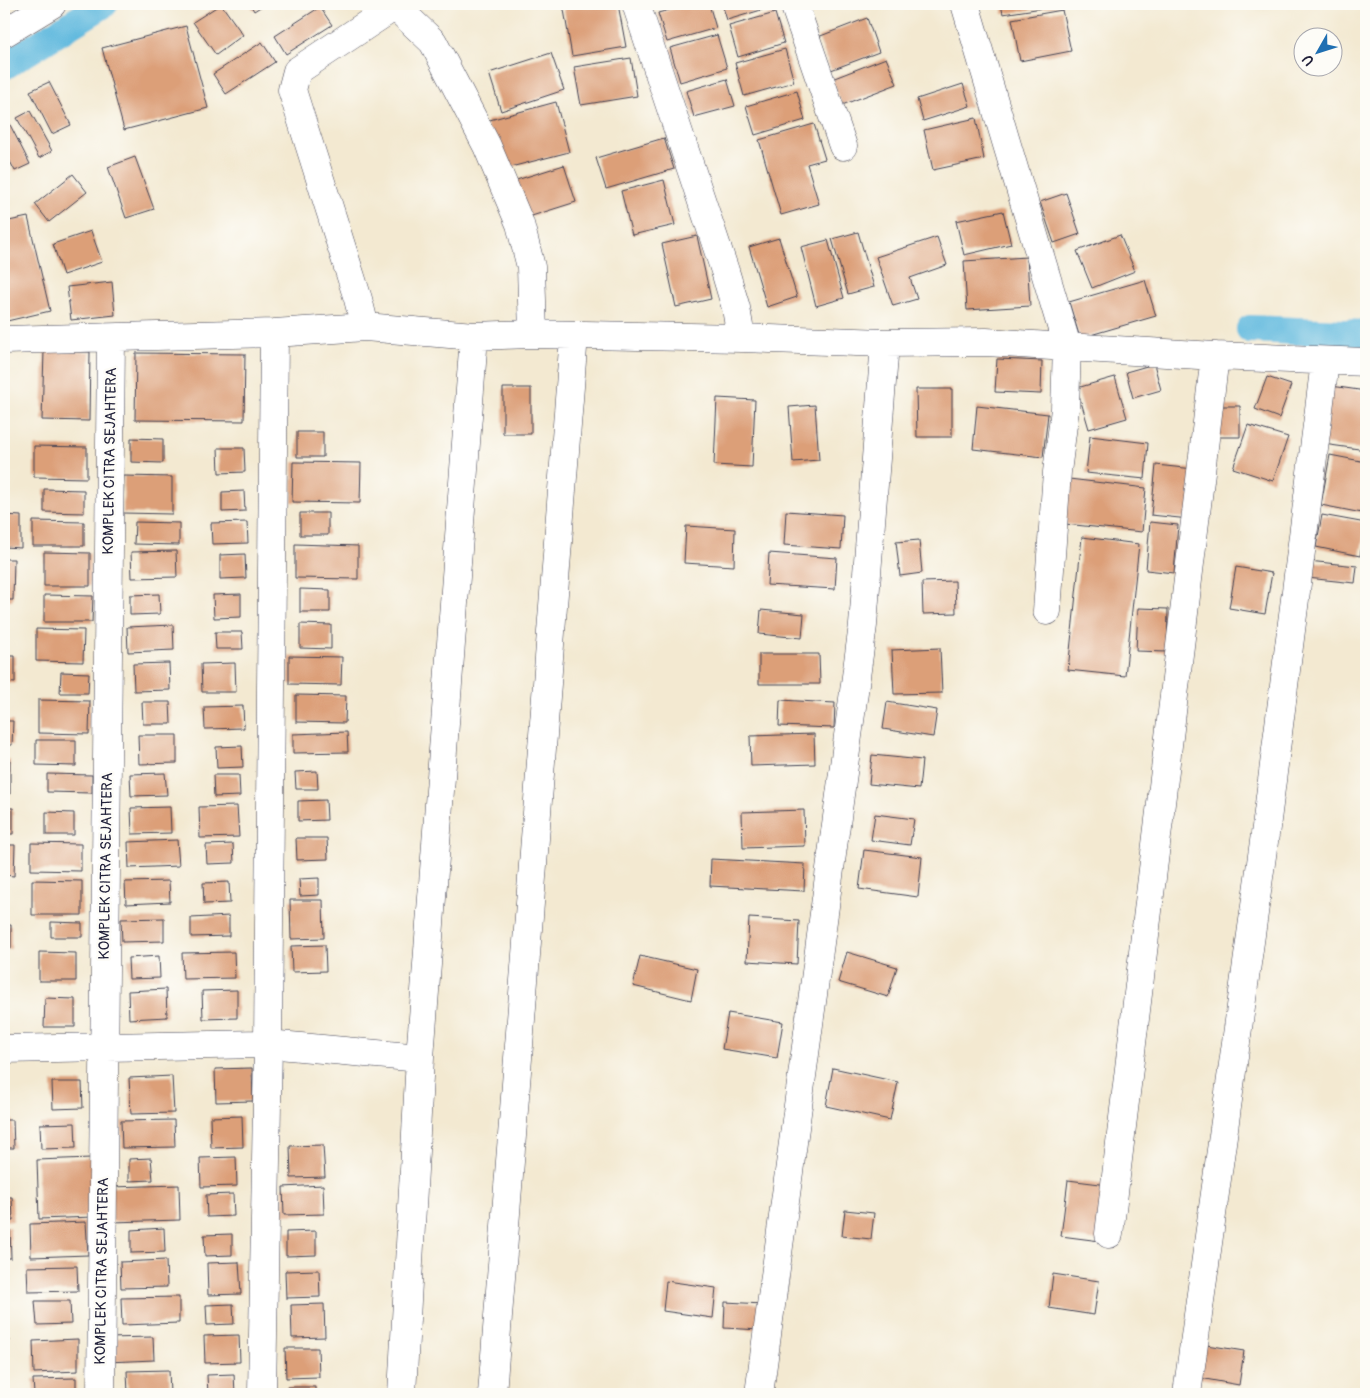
<svg xmlns="http://www.w3.org/2000/svg" width="1370" height="1398" font-family="Pangolin,sans-serif">
<style>
.lines{fill:none;stroke-linecap:round;stroke-linejoin:round}
.canal{stroke:#60b9de;stroke-width:28}
.building{fill:#dc9f78}
.street-casing{stroke:#414052;stroke-width:29}
.street{stroke:#fff;stroke-width:28}
.labels{text-anchor:middle;dominant-baseline:central;stroke-width:5;stroke-linejoin:round;paint-order:stroke}
.street-label{font-size:15px;fill:#22223b;stroke:#fdfcf7}
</style>
<rect width="100%" height="100%" fill="#fdfcf7"/>
<filter id="ink" filterUnits="userSpaceOnUse"><feTurbulence type="fractalNoise" baseFrequency=".02" numOctaves="2"/><feDisplacementMap in="SourceGraphic" scale="10" xChannelSelector="R" yChannelSelector="G"/><feConvolveMatrix kernelMatrix="1 2 1 2 8 2 1 2 1" color-interpolation-filters="sRGB"/></filter>
<filter id="wash" filterUnits="userSpaceOnUse"><feTurbulence type="fractalNoise" baseFrequency=".0096" numOctaves="4" result="noise"/><feDisplacementMap in="SourceGraphic" scale="20" xChannelSelector="R" yChannelSelector="G"/><feGaussianBlur stdDeviation="1.12" result="paint"/><feColorMatrix in="noise" values="0 0 0 0 0 0 0 0 0 0 0 0 0 0 0 0 0 1.4 0 .05"/><feComposite in="paint" operator="in"/></filter>
<g filter="url(#wash)">
<rect width="100%" height="100%" fill="#f3e9d1"/>
<g class="lines">
<path class="canal" d="M4,66l100,-62
M1250,329l116,5"/>
</g>
<g id="blocks">
<path class="building" d="M221,4l22,31 -27,20 -23,-33z
M250,4h15l-11,7z
M563,4h55l8,43 -54,9z
M691,4h18l7,24 -49,14 -9,-29z
M722,4h52l1,2 -48,14z
M1001,4h61v1l-59,9z
M320,7l12,18 -46,29 -11,-18z
M1062,10l9,41 -51,10 -8,-42z
M775,13l9,30 -46,14 -9,-31z
M867,18l12,34 -48,18 -13,-33z
M186,26l22,82 -84,22 -22,-82z
M717,35l10,33 -47,14 -10,-34z
M262,42l13,20 -49,32 -13,-20z
M785,49l9,33 -50,14 -9,-33z
M551,53l13,37 -63,21 -12,-38z
M631,58l6,38 -56,9 -7,-38z
M886,58l11,26 -55,21 -10,-26z
M727,79l8,27 -41,11 -8,-26z
M49,82l22,43 -19,9 -22,-43z
M963,84l7,22 -47,15 -6,-22z
M797,91l8,29 -50,15 -9,-29z
M556,102l13,50 -70,18 -13,-49z
M30,111l22,40 -13,7 -22,-40z
M976,118l8,41 -51,11 -9,-40z
M7,119l23,45 -15,7 -11,-21v-29z
M814,124l11,35 -18,5 12,40 -38,11 -22,-75z
M664,138l10,31 -68,20 -10,-31z
M135,157l19,52 -28,9 -18,-51z
M564,165l12,37 -57,18 -12,-37z
M73,174l14,18 -38,30 -14,-18z
M664,180l11,45 -43,10 -11,-44z
M1066,193l14,41 -26,9 -14,-41z
M1003,211l8,33 -47,11 -8,-34z
M28,217l22,94 -43,10 -3,-13v-86z
M91,231l11,31 -39,13 -10,-31z
M858,232l16,55 -26,7 -16,-55z
M1120,235l15,36 -43,17 -15,-37z
M697,236l14,63 -35,8 -14,-63z
M937,237l10,28 -37,13 7,21 -24,7 -17,-49z
M779,238l18,59 -30,10 -18,-60z
M828,240l16,58 -28,8 -15,-59z
M1027,257l3,49 -63,4 -3,-49z
M1145,280l11,36 -76,22 -11,-36z
M112,282l3,33 -44,5 -4,-33z
M44,351l46,1 -1,69 -47,-1z
M136,353l109,1 -1,67 -109,-1z
M997,359l45,2 -1,33 -46,-2z
M1154,364l7,26 -28,8 -7,-26z
M1115,377l12,41 -38,11 -12,-41z
M1267,377l24,8 -12,33 -24,-9z
M1331,386l35,5v59l-43,-6z
M503,388h28v46h-28z
M916,389h36v48h-35z
M717,398l38,2 -3,67 -38,-2z
M815,405l4,55 -26,2 -4,-55z
M977,406l71,8 -5,43 -70,-8z
M1216,406h24v31h-24z
M1248,425l40,12 -15,44 -40,-13z
M297,432h26v25h-26z
M1090,436l58,7 -3,36 -59,-6z
M131,438l32,1v24l-32,-1z
M34,446l53,1v31l-53,-1z
M218,448h26l1,24 -26,1z
M1330,455l36,7v26l-4,25 -41,-8z
M293,462l68,1 -1,40 -68,-1z
M1156,465l38,4 -5,50 -38,-4z
M124,476l48,1v37l-49,-1z
M1069,479l77,9 -4,44 -77,-8z
M44,489l40,1v23l-40,-1z
M244,491l1,20 -23,1v-20z
M786,511l57,4 -2,34 -57,-4z
M300,513h28v22h-28z
M4,515l17,1v32l-17,-1z
M1322,515l44,8 -6,33 -44,-9z
M33,521l51,1v24h-51z
M135,522l44,1v22l-45,-1z
M247,522l1,21 -36,1 -1,-21z
M1150,522l28,3 -4,48 -28,-3z
M686,526l49,3 -1,37 -50,-3z
M1082,537l57,7 -14,132 -57,-6z
M919,540l3,33 -22,3 -4,-34z
M295,544l63,2v33l-63,-1z
M176,551l1,26 -45,1 -1,-26z
M44,552l46,1v33h-46z
M769,553l68,5 -2,31 -68,-4z
M245,554l1,24 -26,1v-24z
M4,559h10l-1,41h-9z
M1308,561l49,5 -2,17 -48,-5z
M1236,567l36,6 -7,41 -36,-6z
M955,581l1,32 -33,1 -1,-32z
M300,589l30,1v22h-30z
M159,594l1,20 -30,1v-20z
M241,594v23l-27,1 -1,-23z
M44,595l49,1 -1,26h-48z
M1138,608l30,1 -1,43 -31,-1z
M761,610l43,4 -2,24 -43,-4z
M300,624l31,1v24l-31,-1z
M173,625l1,25 -46,2 -1,-25z
M36,629l48,1 -1,32 -47,-1z
M215,632h27l1,17h-27z
M940,648l2,45 -48,1 -2,-44z
M759,654h60l1,30h-61z
M4,656h11v27l-11,-1z
M289,656l53,1 -1,28 -52,-1z
M169,663l1,27 -36,1 -1,-27z
M235,663l1,29h-34l-1,-28z
M61,672l28,1 -1,20h-28z
M296,695l50,1 -1,27 -49,-1z
M38,700l52,1 -1,33 -51,-1z
M780,700l55,3 -1,25 -55,-2z
M142,702h28l1,22h-28z
M887,702l50,8 -4,27 -50,-8z
M243,706l1,22 -39,1 -1,-22z
M4,721h9l-1,24h-8z
M347,732l1,20 -55,1v-19z
M814,734l1,30 -64,2 -1,-30z
M138,735h39v28l-38,1z
M36,740h40v26l-40,-1z
M242,746l1,21 -26,1 -1,-21z
M872,755l50,5 -3,29 -50,-5z
M4,760h6v34h-6z
M317,771l1,18h-22l-1,-17z
M165,773l2,22 -36,1 -1,-22z
M47,774l45,1v18l-45,-1z
M213,775h26l1,21 -26,1z
M326,800l1,20 -29,1v-20z
M237,806l2,31 -39,1 -1,-31z
M170,807l1,26 -39,1 -1,-26z
M4,808h9v26h-9z
M804,810l1,36 -62,2 -1,-36z
M46,812l28,1v22h-28z
M875,814l39,5 -4,26 -39,-5z
M296,838h31l1,21 -31,1z
M177,840l2,26 -50,2 -1,-26z
M31,843l50,1v27l-50,-1z
M233,844l1,19 -27,1 -1,-19z
M4,845h11l-1,31 -10,-1z
M864,850l58,7 -4,40 -59,-8z
M711,859l94,5 -1,27 -94,-5z
M319,878v17l-19,1 -1,-17z
M32,880l50,1v34h-50z
M169,881l1,21 -44,2 -1,-22z
M229,882l1,21 -26,1 -1,-21z
M4,884h3l-1,30h-2z
M290,900h33l1,38 -33,1z
M229,916v20l-38,1v-19z
M164,918v23l-42,1 -1,-23z
M749,918l50,3 -2,43 -50,-3z
M51,922l31,1v14h-31z
M4,925h7v24h-7z
M325,945l1,26 -34,1 -1,-26z
M39,952l37,1v28h-37z
M234,952l1,26 -52,1 -1,-26z
M847,952l50,15 -9,30 -50,-15z
M159,956l1,22 -31,1 -1,-21z
M640,956l57,13 -6,31 -58,-14z
M166,989l1,28 -38,2 -1,-28z
M237,990v28l-34,1 -1,-28z
M45,998l30,1v28h-31z
M728,1013l55,9 -6,36 -55,-9z
M252,1068l1,33 -37,1 -1,-33z
M833,1068l65,14 -8,38 -64,-14z
M172,1076l2,37 -43,1 -2,-36z
M52,1082h30l1,26 -30,1z
M242,1116l1,31 -32,1 -1,-31z
M4,1120h9l1,28h-10z
M174,1120l1,27 -53,1 -1,-27z
M75,1123l1,25 -35,1 -1,-25z
M323,1145l2,32 -34,1 -1,-32z
M236,1157l1,29 -36,1 -1,-29z
M91,1158l2,59 -54,2 -2,-59z
M151,1158l2,22 -24,1v-22z
M1068,1180l40,5 -8,56 -39,-5z
M179,1185l1,35 -68,2 -1,-35z
M323,1185l1,29 -40,1 -1,-28z
M233,1194l1,22 -27,1 -1,-22z
M4,1197h8l1,24h-9z
M845,1210l29,3 -3,26 -29,-3z
M86,1222l2,33 -57,2 -1,-33z
M10,1227l1,31h-7v-30z
M164,1228l1,24 -34,1v-23z
M316,1231v24l-30,1v-24z
M232,1234v21l-27,1 -1,-21z
M166,1260l1,27 -46,1 -1,-26z
M239,1262l2,32 -33,1 -1,-32z
M77,1266l1,25 -50,1 -1,-25z
M319,1270l1,27 -34,1 -1,-27z
M1053,1274l46,7 -5,34 -45,-7z
M666,1281l50,7 -3,30 -50,-7z
M179,1297v26l-57,2 -1,-27z
M35,1301h35l1,23 -34,1z
M725,1302l38,2 -2,26 -37,-2z
M233,1304l1,20 -27,1 -1,-20z
M324,1304l1,33 -33,1 -1,-33z
M239,1335l1,27 -35,1 -1,-27z
M153,1337l1,23 -47,2v-24z
M78,1339v32l-44,2 -1,-32z
M4,1340h5v25l-5,1z
M1200,1344l44,7 -5,34 -45,-8z
M285,1348h33l1,29 -33,1z
M169,1370l1,24h-42l-1,-23z
M234,1374l1,20h-27l-1,-19z
M76,1378v16h-42l-1,-15z
M287,1387h28v7h-28z"/>
</g>
</g>
<g filter="url(#ink)">
<use href="#blocks" fill-opacity="0" stroke="#414052" stroke-width="1"/>
<g class="lines">
<defs>
<path id="street" d="M636,4l89,267 11,37 5,30
M794,4l49,142
M965,4l102,342 -2,63 -8,63 -10,139
M395,6l38,36 54,104 33,78 11,43 2,67
M4,33l48,-29
M365,327l-7,-28 -66,-209 5,-19 98,-65 -1,-2
M4,340l270,-7 91,-6 109,9 59,-2 208,4 144,5 101,-1 229,14 151,6
M4,1049l264,-5 152,14
M1109,1234l106,-878
M101,1394l10,-1056
M262,1394l6,-350 6,-711
M402,1394l18,-336 54,-722
M492,1394l82,-1059
M759,1394l104,-769 22,-282
M1187,1394l80,-574 58,-458"/>
</defs>
<use href="#street" class="street-casing"/>
<use href="#street" class="street"/>
</g>
</g>
<g class="labels">
<g class="street-label">
<text transform="translate(110 461) rotate(-89)">KOMPLEK CITRA SEJAHTERA</text>
<text transform="translate(106 866) rotate(-89)">KOMPLEK CITRA SEJAHTERA</text>
<text transform="translate(102 1271) rotate(-89)">KOMPLEK CITRA SEJAHTERA</text>
</g>
</g>
<rect width="1370" height="1398" fill="none" stroke="#fdfcf7" stroke-width="20"/>
<g transform="translate(1318 52) rotate(231)"><circle r="24" fill="#fdfcf7" stroke="#a5a5ac"/>
<path d="M0-4L9 19L0 12L-9 19Z" fill="#1f6fb2"/>
<text y="-8" font-size="14" font-weight="bold" text-anchor="middle" fill="#22223b">U</text>
</g>
</svg>
